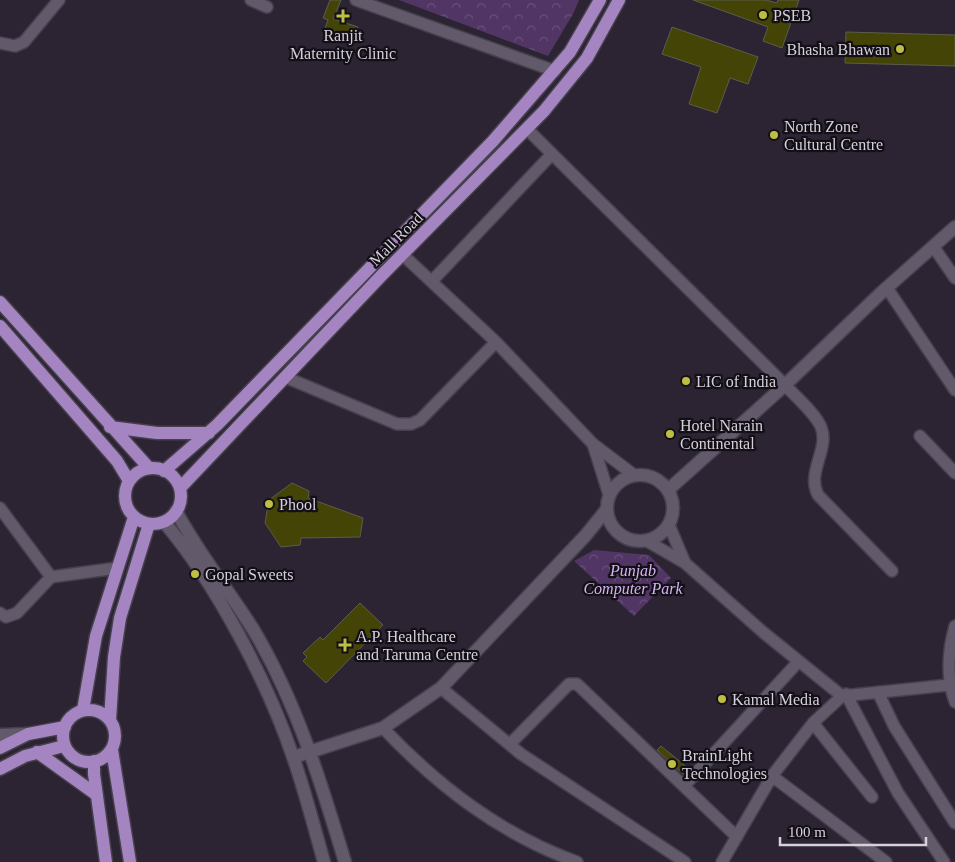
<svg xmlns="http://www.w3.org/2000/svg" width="955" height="862" font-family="Georgia,serif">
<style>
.park{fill:url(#park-crowns)}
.building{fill:#444407;stroke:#5c5d4a}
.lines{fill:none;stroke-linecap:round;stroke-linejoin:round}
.minor-casing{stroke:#46404d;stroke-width:14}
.tertiary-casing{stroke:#46404d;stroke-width:15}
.secondary-casing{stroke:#46404d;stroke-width:15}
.primary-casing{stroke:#46404d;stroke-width:15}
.minor{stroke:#62596a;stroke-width:11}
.tertiary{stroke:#62596a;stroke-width:12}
.secondary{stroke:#62596a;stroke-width:12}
.primary{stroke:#a585c1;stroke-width:12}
.poi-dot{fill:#bebf42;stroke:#130f16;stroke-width:2}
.labels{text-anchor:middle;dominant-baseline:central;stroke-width:4.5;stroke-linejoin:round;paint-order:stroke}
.poi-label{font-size:16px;fill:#d5d0da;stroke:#130f16;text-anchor:start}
.street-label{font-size:16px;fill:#d5d0da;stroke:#130f16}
.park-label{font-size:16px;font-style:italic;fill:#d5b3f3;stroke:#130f16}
</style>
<defs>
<pattern id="park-crowns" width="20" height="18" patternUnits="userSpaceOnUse" patternTransform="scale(1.25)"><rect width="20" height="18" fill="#503565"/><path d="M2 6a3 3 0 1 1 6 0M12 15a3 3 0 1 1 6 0" fill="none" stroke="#68517a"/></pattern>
</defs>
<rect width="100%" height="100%" fill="#2c2433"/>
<path class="park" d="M399,0h180l-6,14 -25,42z
M594,550l55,5 22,23 -37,38 -60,-55z"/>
<path class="building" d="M330,0h11l-8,19 25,8 -4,11 -29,-10 3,-8 -5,-2z
M693,0h73l11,3 1,-3h21l-17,48 -19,-7 5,-14z
M672,27l86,30 -10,27 -18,-6 -13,35 -28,-9 12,-37 -39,-13z
M846,32l109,3v31l-110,-3z
M292,483l17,8 -1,7 55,20 -3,19 -59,1 -1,7 -19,2 -16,-24 4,-23z
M360,603l23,22 -57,58 -23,-22 4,-4 -4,-4 17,-16 3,3z
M661,746l28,23 -5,6 -27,-25z"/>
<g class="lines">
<defs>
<path id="minor" d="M251,0l16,7
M356,0l199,71
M0,43l15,3 9,-4 35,-42
M527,129l258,256c10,11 31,29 36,42 9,22 -15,45 -3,68l74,76
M933,246l22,32
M403,255l93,87 97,102 41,31
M432,281l120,-127
M887,288l68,102
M285,377l112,47h14l9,-4 76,-78
M920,436l35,37
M593,444l16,51
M0,508l51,69
M669,525l16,38
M647,541l38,22 79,70 78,63
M0,613l6,4 11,-4 34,-36 66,-9
M955,626c-7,25 -9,51 0,76
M441,688l80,66 164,108
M878,692l16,34 61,97
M846,694l52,99 46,69
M813,723l59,74
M383,728c55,58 117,106 194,134
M510,744l59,-60h8l160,153
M772,776l114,86
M684,786l115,-125
M722,862l50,-86 41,-53 29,-27 107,-11"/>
<path id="tertiary" d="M607 508a33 33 0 1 1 66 0a33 33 0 1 1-66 0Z
M668,490l117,-105 97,-93 73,-65
M294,757l89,-29 58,-40 145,-153 21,-26"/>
<path id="secondary" d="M176,511c22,42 52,78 77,118 43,72 68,153 92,233
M164,522c51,60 104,160 129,235 12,34 21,70 31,105
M0,735l27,-1"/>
<path id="primary" d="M0,302l149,166
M0,326l117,135 12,20
M110,427l47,6h52
M125 496a28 28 0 1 1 56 0a28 28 0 1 1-56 0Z
M164,471l53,-46 276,-284 77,-89 30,-52
M180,488l201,-212 163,-165 43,-53 32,-58
M63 736a26 26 0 1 1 52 0a26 26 0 1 1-52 0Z
M83,710l13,-74 38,-119
M110,720l4,-63 6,-39 29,-94
M0,748l28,-14 37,-7
M112,750l18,112
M37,752l60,43
M94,761v13l12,88
M0,769l25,-13 39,-10"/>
</defs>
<use href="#minor" class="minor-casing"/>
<use href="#tertiary" class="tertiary-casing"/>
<use href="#secondary" class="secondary-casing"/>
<use href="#primary" class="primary-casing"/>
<use href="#minor" class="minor"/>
<use href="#tertiary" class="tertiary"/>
<use href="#secondary" class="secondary"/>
<use href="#primary" class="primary"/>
</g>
<g class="poi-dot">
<circle cx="763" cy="15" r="5"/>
<path d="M340.5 8.5h5v5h5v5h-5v5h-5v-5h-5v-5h5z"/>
<circle cx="900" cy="49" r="5"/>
<circle cx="774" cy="135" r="5"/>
<circle cx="686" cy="381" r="5"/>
<circle cx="670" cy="434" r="5"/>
<circle cx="269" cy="504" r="5"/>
<circle cx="195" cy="574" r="5"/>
<path d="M342.5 637.5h5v5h5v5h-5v5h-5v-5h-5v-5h5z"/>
<circle cx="722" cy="699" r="5"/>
<circle cx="672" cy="764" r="5"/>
</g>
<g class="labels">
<g class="poi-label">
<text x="773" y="15">PSEB</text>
<text x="343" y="35" text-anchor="middle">Ranjit<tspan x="343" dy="18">Maternity Clinic</tspan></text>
<text x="890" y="49" text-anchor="end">Bhasha Bhawan</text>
<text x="784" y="126">North Zone<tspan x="784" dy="18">Cultural Centre</tspan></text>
<text x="696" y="381">LIC of India</text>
<text x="680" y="425">Hotel Narain<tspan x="680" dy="18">Continental</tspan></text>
<text x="279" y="504">Phool</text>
<text x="205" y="574">Gopal Sweets</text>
<text x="356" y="636">A.P. Healthcare<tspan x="356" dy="18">and Taruma Centre</tspan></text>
<text x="732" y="699">Kamal Media</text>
<text x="682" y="755">BrainLight<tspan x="682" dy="18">Technologies</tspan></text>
</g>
<g class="street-label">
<text transform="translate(396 239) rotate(-45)">Mall Road</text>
</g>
<g class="park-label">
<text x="633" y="570">Punjab<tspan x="633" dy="18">Computer Park</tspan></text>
</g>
</g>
<path d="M780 837v8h146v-8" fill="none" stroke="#d5d0da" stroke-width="2.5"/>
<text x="788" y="837" font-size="15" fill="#d5d0da" stroke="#130f16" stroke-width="4" paint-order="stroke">100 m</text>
</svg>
